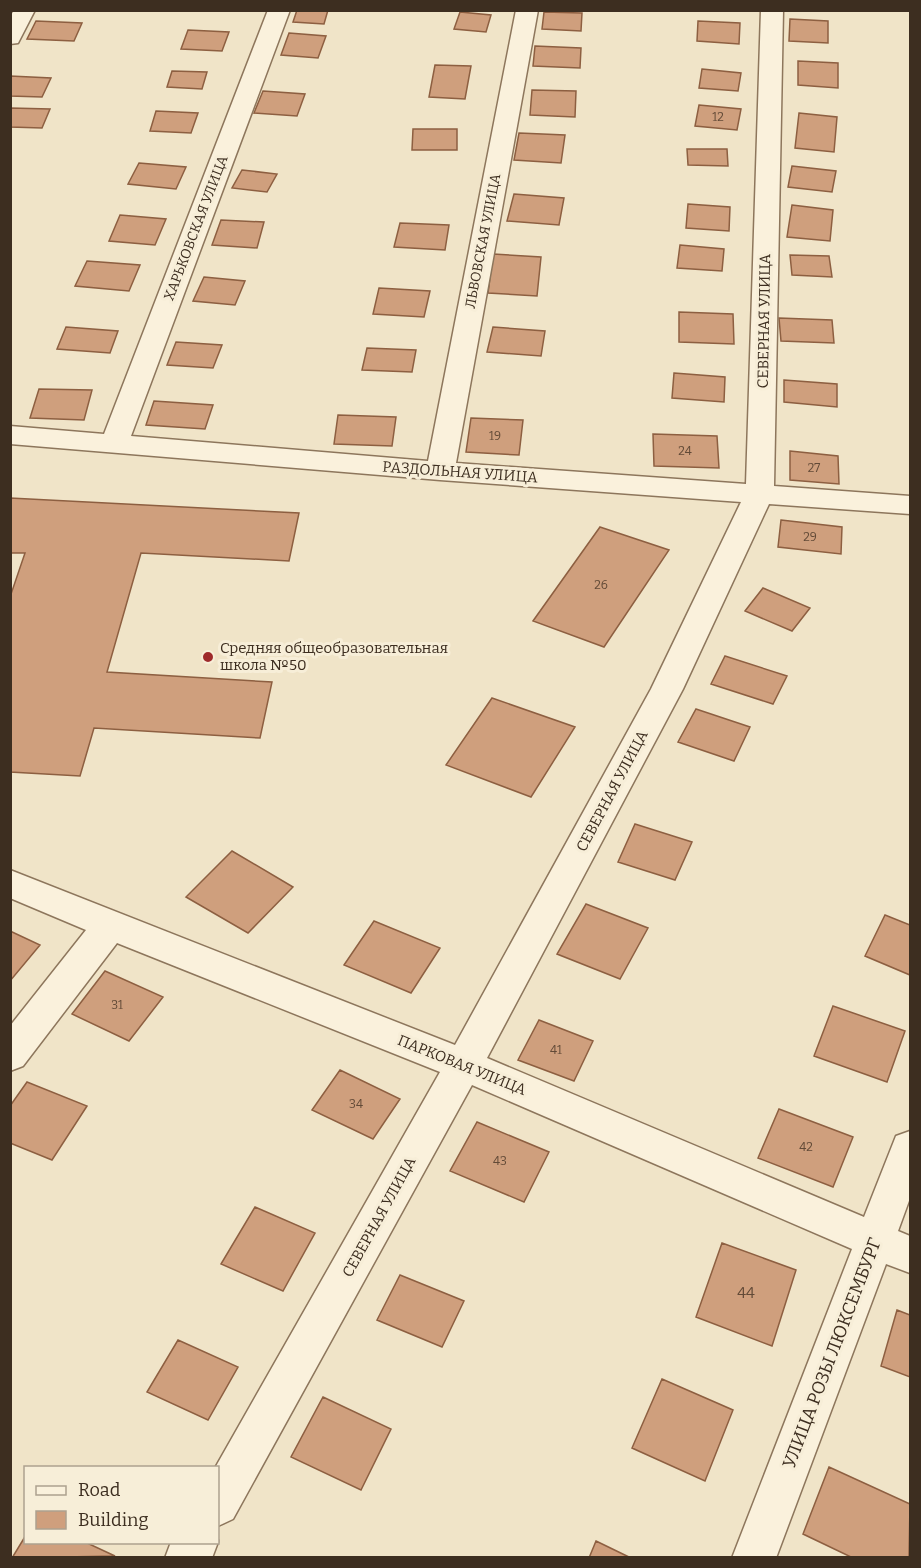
<svg xmlns="http://www.w3.org/2000/svg" width="921" height="1568" font-family="Bitter,serif">
<style>
.building{fill:#cf9f7d;stroke:#8d5f41;stroke-width:1.5}
.lines{fill:none;stroke-linecap:round;stroke-linejoin:round}
.minor-casing{stroke:#8d765c;stroke-width:3}
.minor{fill:#faf1dc;fill-rule:evenodd}
.poi-dot{fill:#9e2a2b;stroke:#f7eed8;stroke-width:2}
.labels{text-anchor:middle;dominant-baseline:central;stroke-width:6;stroke-linejoin:round;paint-order:stroke}
.number-label{font-size:12px;fill:#624a37}
.far-street-label{font-size:14px;fill:#3d2e20;stroke:#f7eed8}
.street-label{font-size:15px;fill:#3d2e20;stroke:#f7eed8}
.poi-label{font-size:15px;fill:#3d2e20;stroke:#f7eed8;text-anchor:start}
.near-number-label{font-size:15px;fill:#624a37}
.near-street-label{font-size:18px;fill:#3d2e20;stroke:#f7eed8}
</style>
<rect width="100%" height="100%" fill="#f0e4c8"/>
<path class="building" d="M297,10h31l-4,14 -31,-2z
M460,12l31,3 -5,17 -32,-3z
M544,12l38,1 -1,18 -39,-2z
M790,19l38,2v22l-39,-2z
M36,21l46,2 -8,18 -47,-2z
M698,21l42,2 -1,21 -42,-3z
M188,30l41,2 -7,19 -41,-2z
M289,33l37,3 -8,22 -37,-3z
M535,46l46,2 -1,20 -47,-2z
M798,61l40,2v25l-40,-3z
M435,65l36,1 -6,33 -36,-2z
M702,69l39,4 -3,18 -39,-3z
M172,71l35,1 -5,17 -35,-2z
M10,76l41,2 -9,19 -32,-1z
M532,90l44,1 -1,26 -45,-2z
M263,91l42,3 -8,22 -43,-3z
M699,105l42,4 -4,21 -42,-4z
M10,108l40,1 -8,19 -32,-1z
M156,111l42,2 -7,20 -41,-2z
M799,113l38,4 -3,35 -39,-4z
M413,129h44v21h-45z
M519,133l46,2 -4,28 -47,-3z
M687,149h40l1,17 -40,-1z
M139,163l47,4 -10,22 -48,-5z
M792,166l44,5 -4,21 -44,-5z
M242,170l35,4 -10,18 -35,-4z
M514,194l50,4 -5,27 -52,-4z
M688,204l42,3 -1,24 -43,-3z
M792,205l41,5 -3,31 -43,-4z
M120,215l46,4 -11,26 -46,-4z
M221,220l43,2 -7,26 -45,-3z
M400,223l49,2 -4,25 -51,-3z
M680,245l44,4 -2,22 -45,-3z
M493,254l48,3 -4,39 -49,-3z
M790,255l39,1 3,21 -40,-2z
M87,261l53,4 -11,26 -54,-5z
M204,277l41,4 -10,24 -42,-4z
M379,288l51,3 -6,26 -51,-3z
M679,312l54,2 1,30 -55,-2z
M779,318l53,2 2,23 -53,-2z
M66,327l52,4 -8,22 -53,-4z
M493,327l52,4 -4,25 -54,-4z
M176,342l46,3 -9,23 -46,-3z
M367,348l49,2 -4,22 -50,-2z
M674,373l51,4 -1,25 -52,-4z
M784,380l53,4v23l-53,-5z
M39,389l53,1 -8,30 -54,-2z
M154,401l59,4 -8,24 -59,-4z
M338,415l58,2 -4,29 -58,-2z
M471,418l52,2 -4,35 -53,-3z
M653,434l64,2 2,32 -65,-2z
M790,451l48,5 1,28 -49,-4z
M10,498l289,15 -10,48 -148,-8 -34,119 165,10 -12,56 -166,-10 -14,48 -70,-4v-175l15,-44h-15z
M781,520l61,7 -1,27 -63,-7z
M600,527l69,23 -65,97 -71,-26z
M763,588l47,20 -18,23 -47,-20z
M725,656l62,20 -14,28 -62,-20z
M492,698l83,29 -44,70 -85,-32z
M696,709l54,18 -16,34 -56,-19z
M635,824l57,18 -17,38 -57,-18z
M232,851l61,36 -45,46 -62,-36z
M586,904l62,24 -28,51 -63,-25z
M885,915l25,10v50l-45,-19z
M374,921l66,27 -29,45 -67,-28z
M10,931l30,14 -30,36z
M105,971l58,26 -34,44 -57,-27z
M833,1006l72,25 -18,51 -73,-26z
M539,1020l54,21 -19,40 -56,-21z
M340,1070l60,29 -27,40 -61,-29z
M27,1082l60,24 -35,54 -42,-17v-37z
M779,1109l74,28 -20,50 -75,-29z
M477,1122l72,30 -25,50 -74,-31z
M255,1207l60,26 -32,58 -62,-27z
M722,1243l74,27 -24,76 -76,-29z
M400,1275l64,26 -22,46 -65,-27z
M897,1310l13,5v62l-29,-11z
M178,1340l60,27 -30,53 -61,-28z
M662,1379l71,31 -28,71 -73,-33z
M323,1397l68,32 -30,61 -70,-33z
M829,1467l81,37 -1,54h-56l-50,-24z
M26,1535v7h59l30,14 -103,2z
M596,1541l35,17h-42z"/>
<g class="lines">
<defs>
<path id="minor" d="M14,10h21l-17,33 -8,1v-27z
M268,10h22l-159,426 297,25 88,-451h22l-82,453 290,21 15,-474h22l-9,476 136,10v18l-141,-10 -86,185 -196,369 377,159 32,-81 14,-5v67l-12,33 12,5v37l-24,-9 -110,294h-44l120,-309 -380,-164 -239,434 -15,7v-58h-3l225,-396 -323,-129 -94,123 -13,5v-45l76,-96 -76,-32v-28l445,175 196,-356 90,-187 -301,-22 -430,-36v-18l94,8z
M218,1540v2l-6,16h-47l6,-16h47z"/>
</defs>
<use href="#minor" class="minor-casing"/>
<use href="#minor" class="minor"/>
</g>
<circle class="poi-dot" cx="208" cy="657" r="6"/>
<g class="labels">
<g class="number-label">
<text x="718" y="117">12</text>
<text x="495" y="436">19</text>
<text x="685" y="451">24</text>
<text x="814" y="468">27</text>
<text x="810" y="537">29</text>
<text x="601" y="585">26</text>
<text x="117" y="1005">31</text>
<text x="556" y="1050">41</text>
<text x="356" y="1104">34</text>
<text x="806" y="1147">42</text>
<text x="500" y="1161">43</text>
</g>
<g class="far-street-label">
<text transform="translate(196 228) rotate(-69)">ХАРЬКОВСКАЯ УЛИЦА</text>
<text transform="translate(483 241) rotate(-79)">ЛЬВОВСКАЯ УЛИЦА</text>
</g>
<g class="street-label">
<text transform="translate(764 321) rotate(-89)">СЕВЕРНАЯ УЛИЦА</text>
<text transform="translate(460 472) rotate(4)">РАЗДОЛЬНАЯ УЛИЦА</text>
<text transform="translate(612 791) rotate(-62)">СЕВЕРНАЯ УЛИЦА</text>
<text transform="translate(462 1065) rotate(22)">ПАРКОВАЯ УЛИЦА</text>
<text transform="translate(379 1217) rotate(-61)">СЕВЕРНАЯ УЛИЦА</text>
</g>
<g class="poi-label">
<text x="220" y="648">Средняя общеобразовательная<tspan x="220" dy="17">школа №50</tspan></text>
</g>
<g class="near-number-label">
<text x="746" y="1293">44</text>
</g>
<g class="near-street-label">
<text transform="translate(832 1353) rotate(-69)">УЛИЦА РОЗЫ ЛЮКСЕМБУРГ</text>
</g>
</g>
<rect width="921" height="1568" fill="none" stroke="#3d2e20" stroke-width="24"/>
<rect x="24" y="1466" width="195" height="78" fill="#f7eed8" stroke="#ada18e" stroke-width="1.5"/>
<rect x="36" y="1486" width="30" height="9" fill="#faf1dc" stroke="#ada18e" stroke-width="1.5"/>
<text x="78" y="1496" font-size="18" fill="#3d2e20">Road</text>
<rect x="36" y="1511" width="30" height="18" fill="#cf9f7d" stroke="#ada18e" stroke-width="1.5"/>
<text x="78" y="1526" font-size="18" fill="#3d2e20">Building</text>
</svg>
